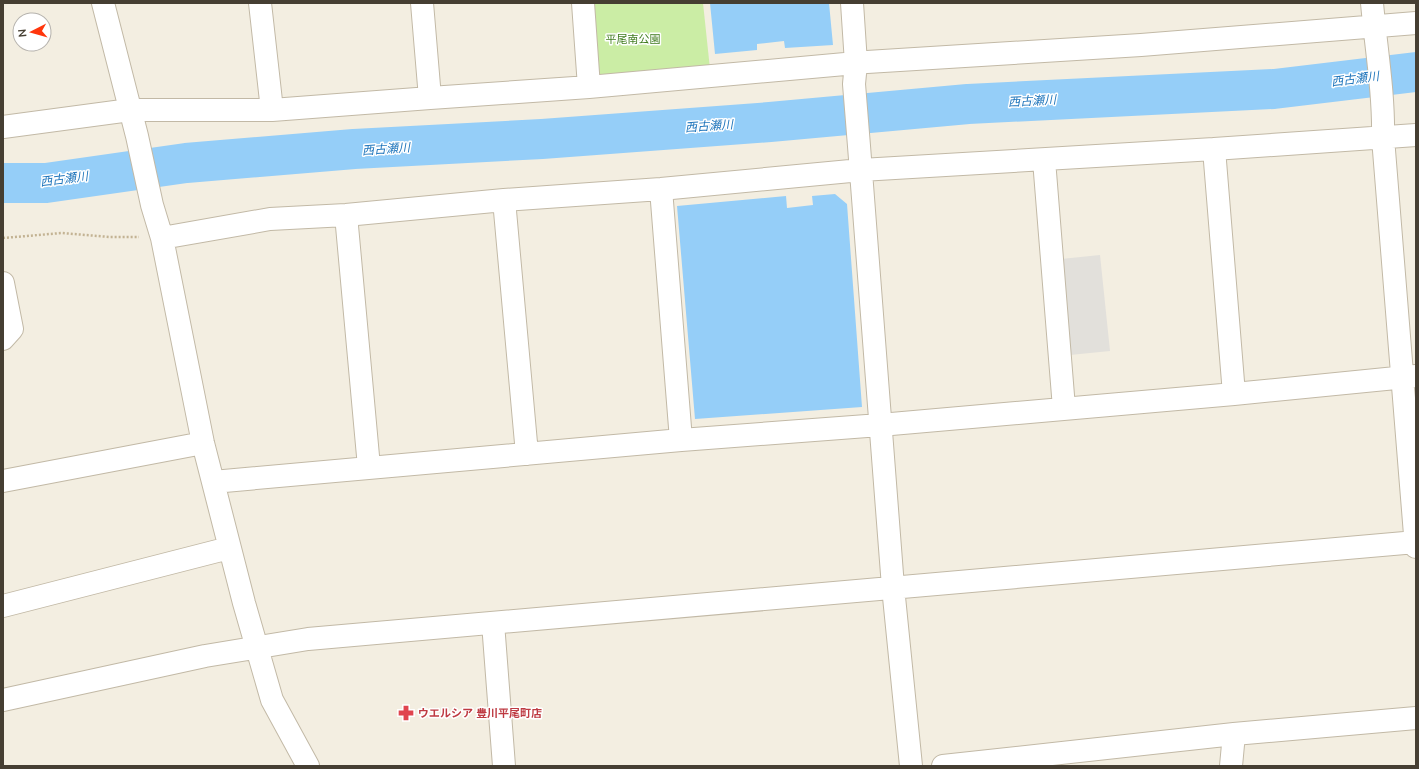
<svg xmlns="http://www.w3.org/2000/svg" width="1419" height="769" font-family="'Nunito Sans','Noto Sans JP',sans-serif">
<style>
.green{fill:#cbeda5}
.parking{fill:#e2e0db}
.water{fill:#95cef8}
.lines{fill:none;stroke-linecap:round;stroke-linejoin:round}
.river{stroke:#95cef8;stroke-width:40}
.minor-casing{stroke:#c2b9a6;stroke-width:24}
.path{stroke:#c3b393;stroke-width:2.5;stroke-dasharray:2 2;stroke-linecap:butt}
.minor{stroke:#fff;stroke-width:22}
.labels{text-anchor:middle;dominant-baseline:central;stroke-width:3;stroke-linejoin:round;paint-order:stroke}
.park-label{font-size:11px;fill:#407c1f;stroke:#fff}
.health-label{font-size:11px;font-weight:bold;fill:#be3a42;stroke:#fff;text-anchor:start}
.water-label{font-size:12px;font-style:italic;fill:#2076bc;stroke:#fff}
</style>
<rect width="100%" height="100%" fill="#f3eee1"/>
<path class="green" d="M589,3h114l7,66 -115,10z"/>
<path class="parking" d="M1100,255l10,96 -40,4 -9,-96z"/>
<path class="water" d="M710,3h119l4,42 -48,3 -1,-7 -27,3v6l-42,4z
M835,194l12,10 15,203 -167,12 -18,-213 109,-10 1,12 26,-3 -1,-9z"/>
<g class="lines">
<path class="river" d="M3,183h43l140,-20 168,-14 188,-10 228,-17 198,-18 306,-15 142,-17"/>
<defs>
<path id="minor" d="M103,3l34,133 15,69 10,33 41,205 41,160 28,97 36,66
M260,3l12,107
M422,3l8,95
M583,3l6,84
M852,3l4,60 -2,21 5,62 34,441 18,179
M1372,3c4,45 12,90 11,135l33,409
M3,127l127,-17h142l158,-12 159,-11 278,-25 274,-17 275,-22
M1214,149l20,245
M1044,160l20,248
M661,189l20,251
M504,200l23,254
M346,215l23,252
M162,238l108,-19 76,-4 158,-15 157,-11 200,-19 353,-21 202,-14
M3,283l9,46 -9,10
M3,481l200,-38
M213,482l468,-42 199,-15 354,-31 182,-18
M3,606l226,-58
M493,623l11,143
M3,700l202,-44 103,-17 1108,-97
M943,766l291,-32 182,-16
M1231,766l3,-32"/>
</defs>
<use href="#minor" class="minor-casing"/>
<path class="path" d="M3,238l59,-5 48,4h29"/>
<use href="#minor" class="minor"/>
</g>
<defs>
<symbol id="pharmacy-bare" viewBox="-9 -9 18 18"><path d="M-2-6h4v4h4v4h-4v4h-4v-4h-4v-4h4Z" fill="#e0444e" stroke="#fff" stroke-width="2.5" paint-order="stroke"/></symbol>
</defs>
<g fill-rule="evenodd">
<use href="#pharmacy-bare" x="395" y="702" width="22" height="22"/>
</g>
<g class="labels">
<g class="park-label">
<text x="633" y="39">平尾南公園</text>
</g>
<g class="health-label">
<text x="418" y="713">ウエルシア 豊川平尾町店</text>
</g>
<g class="water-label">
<text transform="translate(1355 79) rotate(-7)">西古瀬川</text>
<text transform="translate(1032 101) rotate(-3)">西古瀬川</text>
<text transform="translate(709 126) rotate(-4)">西古瀬川</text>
<text transform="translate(386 149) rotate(-4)">西古瀬川</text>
<text transform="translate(64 179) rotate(-7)">西古瀬川</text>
</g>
</g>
<rect width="1419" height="769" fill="none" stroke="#453e32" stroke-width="8"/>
<g transform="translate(32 32) rotate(264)"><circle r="19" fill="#ffffff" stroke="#b5b2ad"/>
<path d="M0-3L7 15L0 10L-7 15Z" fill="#ff360c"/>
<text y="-6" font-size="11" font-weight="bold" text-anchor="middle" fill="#453e32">N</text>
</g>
</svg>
